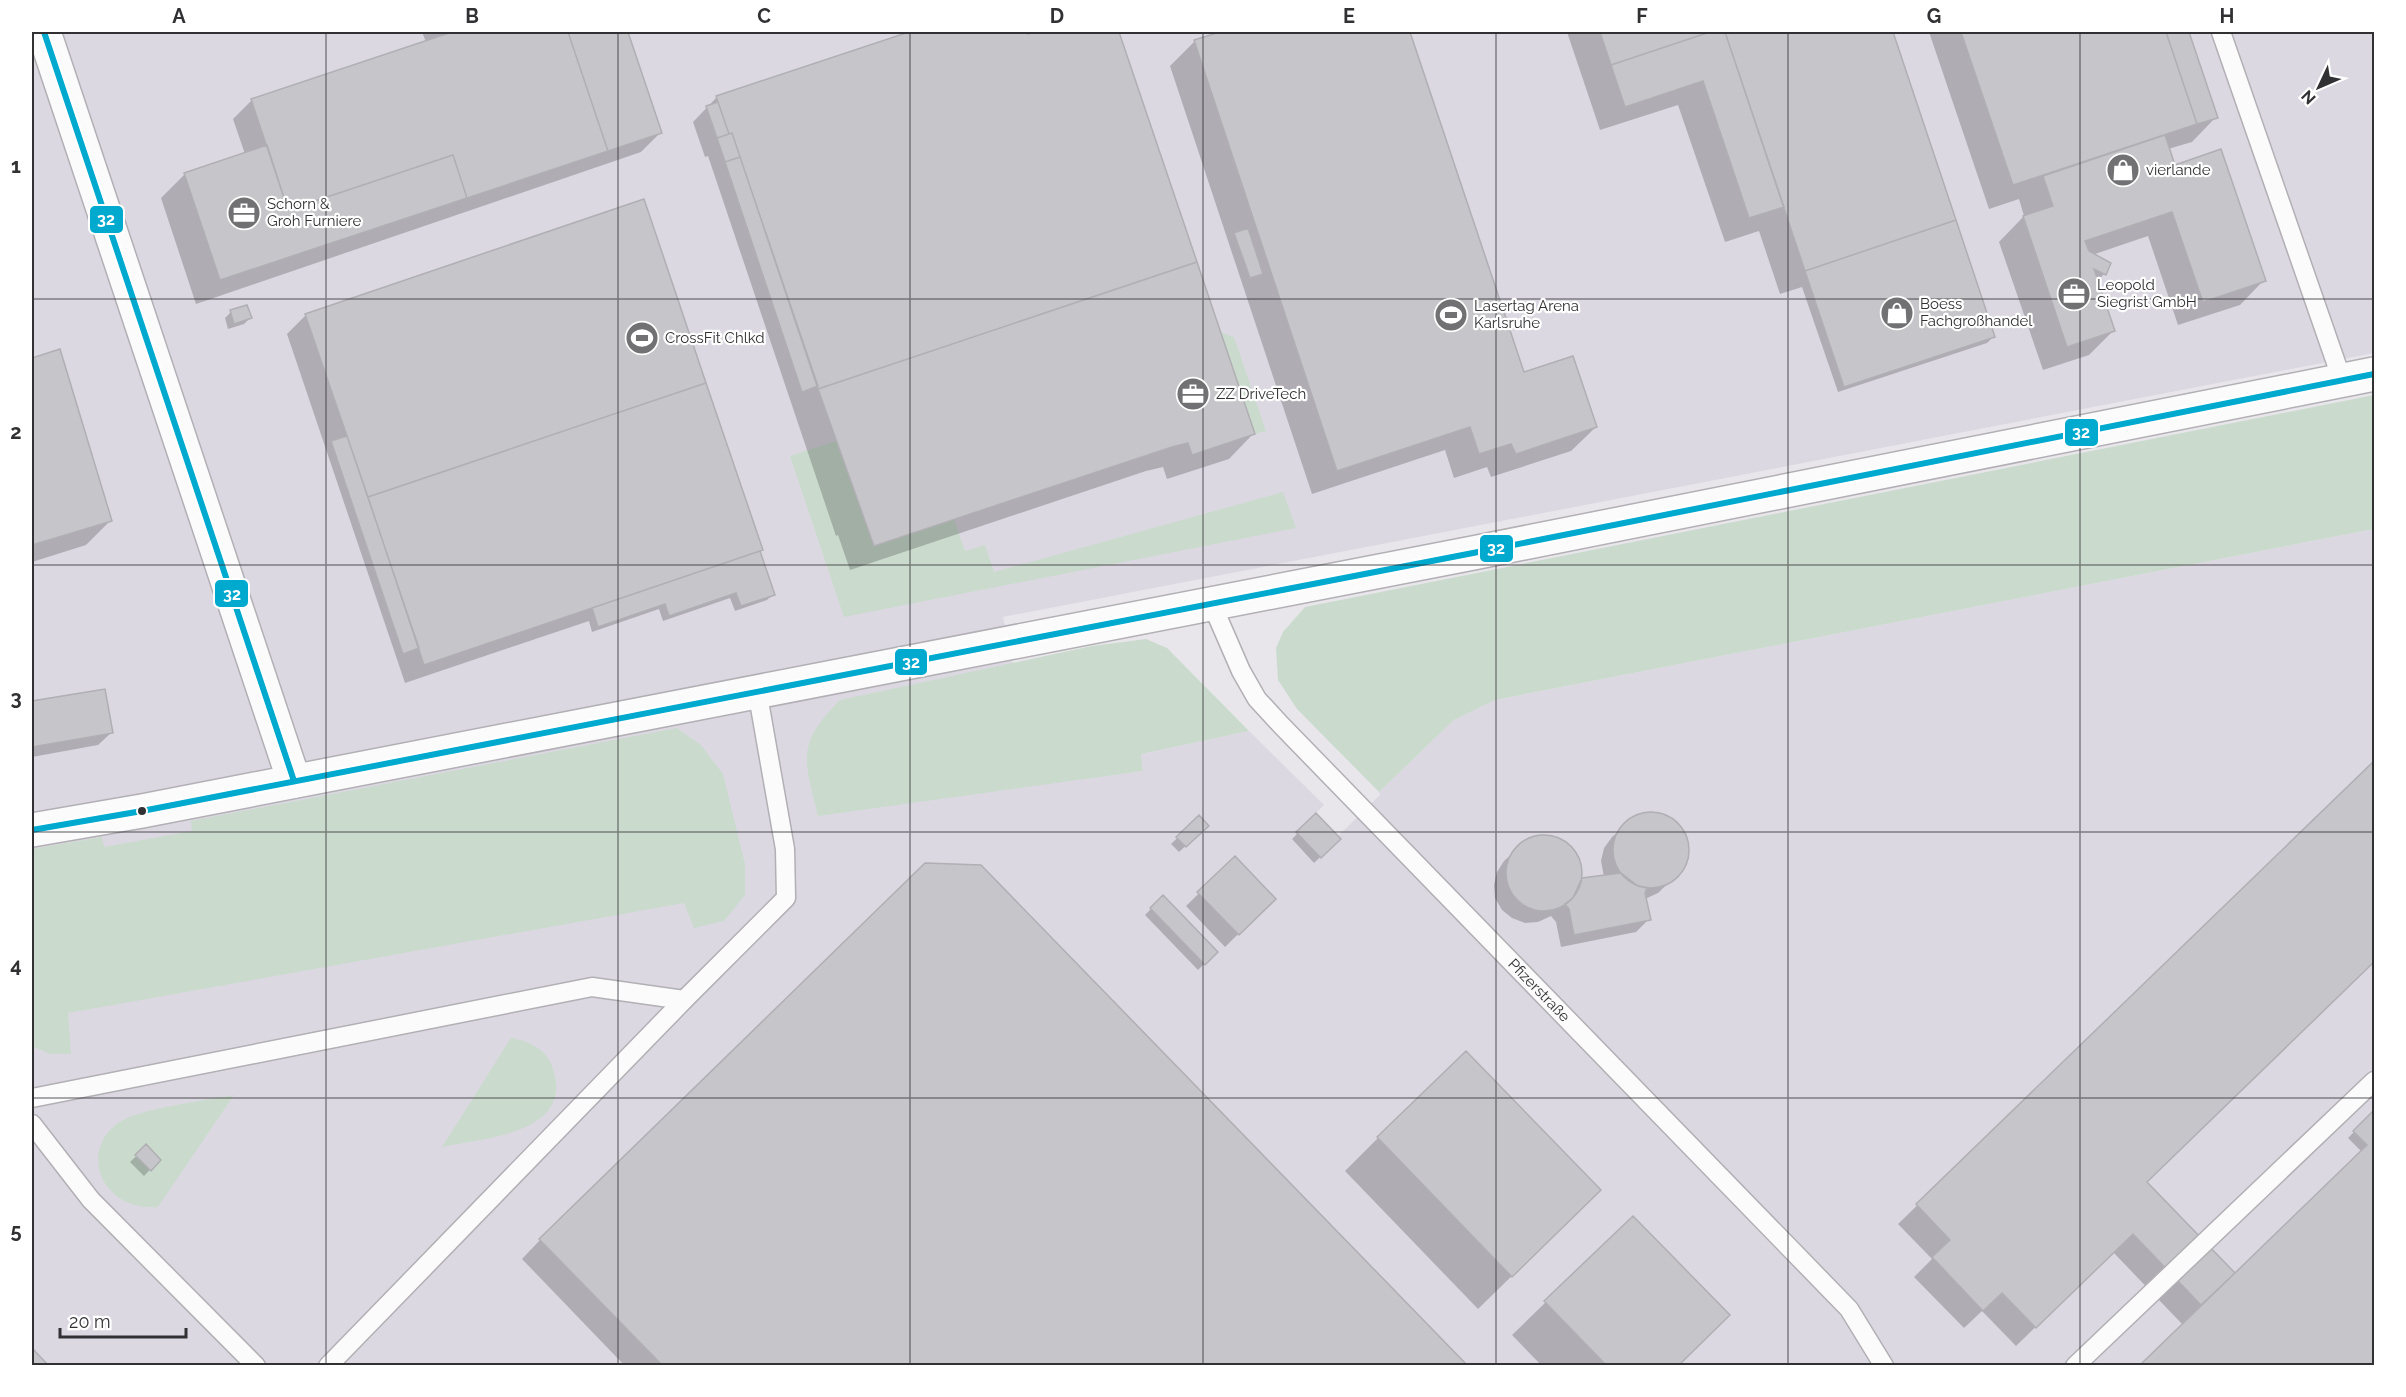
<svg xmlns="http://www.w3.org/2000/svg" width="2406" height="1397" font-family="Raleway,sans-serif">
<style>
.built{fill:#dbd8e2}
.green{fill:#cadbcd;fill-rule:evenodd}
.shadow{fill:#0003}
.building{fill:#c6c5c9;stroke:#b0afb3;stroke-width:1.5}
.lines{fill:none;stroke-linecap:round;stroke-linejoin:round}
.lane-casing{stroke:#b2b0b4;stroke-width:21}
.street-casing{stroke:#b2b0b4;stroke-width:36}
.secondary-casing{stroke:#b2b0b4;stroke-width:36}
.lane{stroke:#fcfbfc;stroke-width:18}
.street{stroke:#fcfbfc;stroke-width:33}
.secondary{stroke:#fcfbfc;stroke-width:33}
.bus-1-casing{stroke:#fff;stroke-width:10}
.bus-1{stroke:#00a9ce;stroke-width:6}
.grid{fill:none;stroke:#313033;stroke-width:1.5;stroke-opacity:0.55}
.bus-dot{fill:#313033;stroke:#fff;stroke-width:2}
.labels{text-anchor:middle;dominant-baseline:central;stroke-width:4.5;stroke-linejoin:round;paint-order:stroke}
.poi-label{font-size:15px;fill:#313033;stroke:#fff;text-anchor:start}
.street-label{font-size:15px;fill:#313033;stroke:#fff}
.line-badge{stroke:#fff;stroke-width:2}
.badge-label{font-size:16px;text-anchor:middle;font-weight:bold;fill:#fff}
.neatline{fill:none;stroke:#313033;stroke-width:2}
.grid-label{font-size:20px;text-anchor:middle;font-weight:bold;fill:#313033}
</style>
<rect width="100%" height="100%" fill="#e8e6eb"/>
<path class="built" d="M32,32h2342v321l-1371,264 35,167 105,-13 -2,-17 108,-23 75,74 -8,8 22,23 42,-41 -1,-3 75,-72 41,-20 879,-171v836h-2342z"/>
<path class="green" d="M1220,332l14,5 32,94 -11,3z
M2374,395v134l-879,171 -41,20 -75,72 -82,-83 -19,-29 -2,-32 7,-16 22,-25z
M836,441l38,105 80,-27 11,32 20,-6 9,27 289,-80 13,36 -452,89 -54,-161z
M1146,639l21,9 82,83 -108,23 2,17 -325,45c-14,-57 -22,-72 22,-116l252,-54z
M677,728l24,17 22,29 22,90v31l-21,26 -30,7 -10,-25 -616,110 3,41h-21l-18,-8v-197l70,-12 2,10 88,-16 -1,-10z
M511,1038c18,3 36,11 42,31 21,65 -69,69 -111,78z
M234,1095l-76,112c-60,5 -82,-63 -33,-88 22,-11 82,-19 109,-24zM145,1145l16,15 -10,11 -16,-16z"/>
<path class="shadow" d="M422,32h204l34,101 -19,19 -445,152 -35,-106 24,-24 60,-20 -12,-35 19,-19 174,-58z
M915,32h202l136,402 -24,25 -62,20 -4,-12 -17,4 -296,99 -12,-35 -2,1 -128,-380 -3,1 -12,-35 24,-25z
M1225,32h183l115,342 73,53 -25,24 -80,26 -4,-10 -33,11 -9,-28 -133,44 -142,-428 24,-24z
M1567,32h324l102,305 -6,6 -149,49 -36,-105 -22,7 -21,-63 -34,11 -47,-137 -78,25z
M1929,32h258l29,85 -24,25 -24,7 6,17 90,114 -24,25 -62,20 -30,-89 -56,19 12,19 -7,8 17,48 -25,25 -46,15 -44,-128 25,-26 -5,-17 -30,10z
M231,312l19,6 -6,6 -16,5 -3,-11z
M306,315l453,237 14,42 -6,6 -32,11 -5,-13 -67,23 -4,-12 -67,23 -3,-11 -184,62 -118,-349z
M59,351l52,169 -25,25 -54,17v-203z
M104,690l7,43 -13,12 -66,12v-54z
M2374,763v198l-229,221 90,93 127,-123 -14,-14 26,-26v254h-233l42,-41 -70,-73 -97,94 -34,-35 -18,17 -50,-51 18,-18 -34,-35z
M1649,813l13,2 12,6 9,11 4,12v13l-5,13 -24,23 -13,6 4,20 -13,13 -75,15 -5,-25 -5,-6 -13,6 -13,1 -13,-5 -10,-8 -7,-12 -1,-13 3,-13 7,-11 24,-22 12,-3 14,1 12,6 9,10 5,12v15l24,-3 -3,-16 3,-13 8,-11 24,-21z
M1316,815l23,24 -25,24 -22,-24z
M1199,817l8,9 -28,26 -8,-8z
M1235,858l39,41 -49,48 -39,-41z
M1163,897l53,55 -18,18 -53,-55z
M1378,1138l188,85 -88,86 -133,-138z
M146,1147l13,13 -15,16 -14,-14z
M540,1240l926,126h-841l-103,-107z
M1546,1302l131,64h-135l-30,-31z"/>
<path class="building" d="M452,32h116l40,119 -141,47 -14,-43 -165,55 -37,-111z
M568,32h60l34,101 -54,18z
M909,32h118l1,2 7,-2h84l78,230 -379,127 -86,-256 -3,1 -13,-38z
M1220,32h190l114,340 49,-16 24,71 -81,27 -5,-10 -32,10 -9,-27 -133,44 -143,-431z
M1600,32h110l-99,33z
M1710,32h15l59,175 -35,11 -46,-137 -78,26 -14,-42z
M1725,32h168l63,188 -151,51z
M1961,32h205l31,92 -184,61z
M2166,32h23l29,86 -21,6z
M718,102l11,32 -12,4 -11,-32z
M732,133l8,24 -15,5 -8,-24z
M2165,135l10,30 46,-16 45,132 -63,21 -31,-90 -87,29 4,10 22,12 -5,12 -12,-6 21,62 -48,16 -44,-131 30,-10 -10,-30z
M267,145l21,65 165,-55 14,43 -247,82 -36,-107z
M740,157l78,229 -16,6 -77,-230z
M644,199l62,184 -338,114 -63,-183z
M1956,220l39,117 -151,50 -39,-116z
M1248,228l15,46 -13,4 -16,-45z
M1197,262l58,172 -63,21 -4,-12 -16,4 -298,99 -56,-157z
M247,305l5,13 -18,6 -4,-14z
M60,349l52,172 -80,24v-187z
M706,383l57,167 -339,115 -56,-168z
M347,436l72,212 -16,6 -72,-213z
M760,551l15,44 -34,11 -5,-13 -67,23 -4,-12 -67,23 -6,-19z
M105,689l8,44 -81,14v-46z
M2374,761v201l-227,220 88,91 -34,32 -68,-71 -97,94 -34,-35 -19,18 -51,-54 18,-17 -34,-36z
M1613 850a38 38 0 1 1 76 0a38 38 0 1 1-76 0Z
M1316,813l25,26 -20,19 -25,-26z
M1199,815l10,11 -23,21 -10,-10z
M1506 873a38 38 0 1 1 76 0a38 38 0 1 1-76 0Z
M1235,856l41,43 -37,36 -42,-43z
M925,863l56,2 487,501h-805l-124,-127z
M1621,873l17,13 9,2 -2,5 6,27 -77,15 -5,-26 -4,-5 8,-6 9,-20z
M1163,895l55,57 -13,13 -55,-57z
M1466,1051l135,139 -89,87 -135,-140z
M2374,1110v256h-235l228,-221 -14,-14z
M146,1144l15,16 -10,11 -16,-16z
M1633,1216l97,99 -52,51h-71l-63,-65z
M32,1348l17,18h-17z"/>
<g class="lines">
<defs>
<g id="lane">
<path d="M2221,32l121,348"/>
<path id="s1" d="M1211,602l30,69 16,28 24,26 568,584 35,57"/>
<path d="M32,1098l560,-111 92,13 102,-102 -1,-49 -28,-159"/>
<path d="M32,1124l59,76 165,166"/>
<path d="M328,1366l356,-366"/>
<path d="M2075,1366l299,-285"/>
</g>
<path id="street" d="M44,32l250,749"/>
<path id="secondary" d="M32,830l110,-19 1331,-258 901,-179"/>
</defs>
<use href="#lane" class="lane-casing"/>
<use href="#street" class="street-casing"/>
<use href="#secondary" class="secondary-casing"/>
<use href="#lane" class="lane"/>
<use href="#street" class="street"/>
<use href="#secondary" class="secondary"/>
<defs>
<path id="bus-1" d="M44,32l250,749
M32,830l110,-19 1331,-258 901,-179"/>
</defs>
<use href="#bus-1" class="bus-1-casing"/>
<use href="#bus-1" class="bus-1"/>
</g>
<path class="grid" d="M326,32v1334M618,32v1334M910,32v1334M1203,32v1334M1496,32v1334M1788,32v1334M2080,32v1334M32,299h2342M32,565h2342M32,832h2342M32,1098h2342"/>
<defs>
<symbol id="shop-disc" viewBox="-11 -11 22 22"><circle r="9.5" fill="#717073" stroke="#fff"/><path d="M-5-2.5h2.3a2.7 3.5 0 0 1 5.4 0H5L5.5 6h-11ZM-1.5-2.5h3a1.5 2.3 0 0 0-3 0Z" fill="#fff"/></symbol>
<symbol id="office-disc" viewBox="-11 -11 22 22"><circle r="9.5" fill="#717073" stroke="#fff"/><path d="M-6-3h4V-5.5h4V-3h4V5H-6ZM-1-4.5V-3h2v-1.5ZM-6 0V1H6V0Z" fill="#fff"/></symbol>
<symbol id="stadium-disc" viewBox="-11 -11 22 22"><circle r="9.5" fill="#717073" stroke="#fff"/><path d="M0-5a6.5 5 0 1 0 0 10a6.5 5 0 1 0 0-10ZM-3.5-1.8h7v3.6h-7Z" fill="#fff"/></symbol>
</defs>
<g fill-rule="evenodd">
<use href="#shop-disc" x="2104" y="151" width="38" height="38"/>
<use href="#office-disc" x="225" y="194" width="38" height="38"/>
<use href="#office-disc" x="2055" y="275" width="38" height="38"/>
<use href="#shop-disc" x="1878" y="294" width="38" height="38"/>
<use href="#stadium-disc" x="1432" y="296" width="38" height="38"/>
<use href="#stadium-disc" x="623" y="319" width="38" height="38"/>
<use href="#office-disc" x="1174" y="375" width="38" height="38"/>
</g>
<circle class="bus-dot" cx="142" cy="811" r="5"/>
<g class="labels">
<g class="poi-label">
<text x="2146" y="170">vierlande</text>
<text x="267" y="204">Schorn &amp;<tspan x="267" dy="17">Groh Furniere</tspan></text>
<text x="2097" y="285">Leopold<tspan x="2097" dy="17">Siegrist GmbH</tspan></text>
<text x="1920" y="304">Boess<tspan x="1920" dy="17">Fachgroßhandel</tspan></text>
<text x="1474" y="306">Lasertag Arena<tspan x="1474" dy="17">Karlsruhe</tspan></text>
<text x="665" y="338">CrossFit Chlkd</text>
<text x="1216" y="394">ZZ DriveTech</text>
</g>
<g class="street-label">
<text stroke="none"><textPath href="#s1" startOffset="513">Pfizerstraße</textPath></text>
</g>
</g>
<g class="line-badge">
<rect x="89" y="205" width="35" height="29" rx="6" fill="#00a9ce"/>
<rect x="2064" y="418" width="35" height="29" rx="6" fill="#00a9ce"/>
<rect x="1479" y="534" width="35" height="29" rx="6" fill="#00a9ce"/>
<rect x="214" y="579" width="35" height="29" rx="6" fill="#00a9ce"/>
<rect x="894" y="648" width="34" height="28" rx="6" fill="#00a9ce"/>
</g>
<g class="badge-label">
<text x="106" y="225">32</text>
<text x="2081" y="438">32</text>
<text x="1496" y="554">32</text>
<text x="232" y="600">32</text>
<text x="911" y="668">32</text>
</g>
<rect width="2406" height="1397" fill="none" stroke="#ffffff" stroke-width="66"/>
<g transform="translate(2319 87) rotate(226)" stroke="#ffffff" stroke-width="4.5" paint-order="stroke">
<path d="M0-4.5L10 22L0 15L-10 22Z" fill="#313033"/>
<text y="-9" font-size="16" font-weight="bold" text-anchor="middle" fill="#313033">N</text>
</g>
<path d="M60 1328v9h126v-9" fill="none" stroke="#313033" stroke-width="3"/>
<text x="69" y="1328" font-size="18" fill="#313033" stroke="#ffffff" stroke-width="4.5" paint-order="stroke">20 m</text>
<rect x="33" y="33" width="2340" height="1331" class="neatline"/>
<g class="grid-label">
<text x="179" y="23">A</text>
<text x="472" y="23">B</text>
<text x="764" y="23">C</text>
<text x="1057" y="23">D</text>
<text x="1349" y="23">E</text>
<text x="1642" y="23">F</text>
<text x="1934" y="23">G</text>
<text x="2227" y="23">H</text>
<text x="16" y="173">1</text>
<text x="16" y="439">2</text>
<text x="16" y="705">3</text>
<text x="16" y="972">4</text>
<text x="16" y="1238">5</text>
</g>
</svg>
